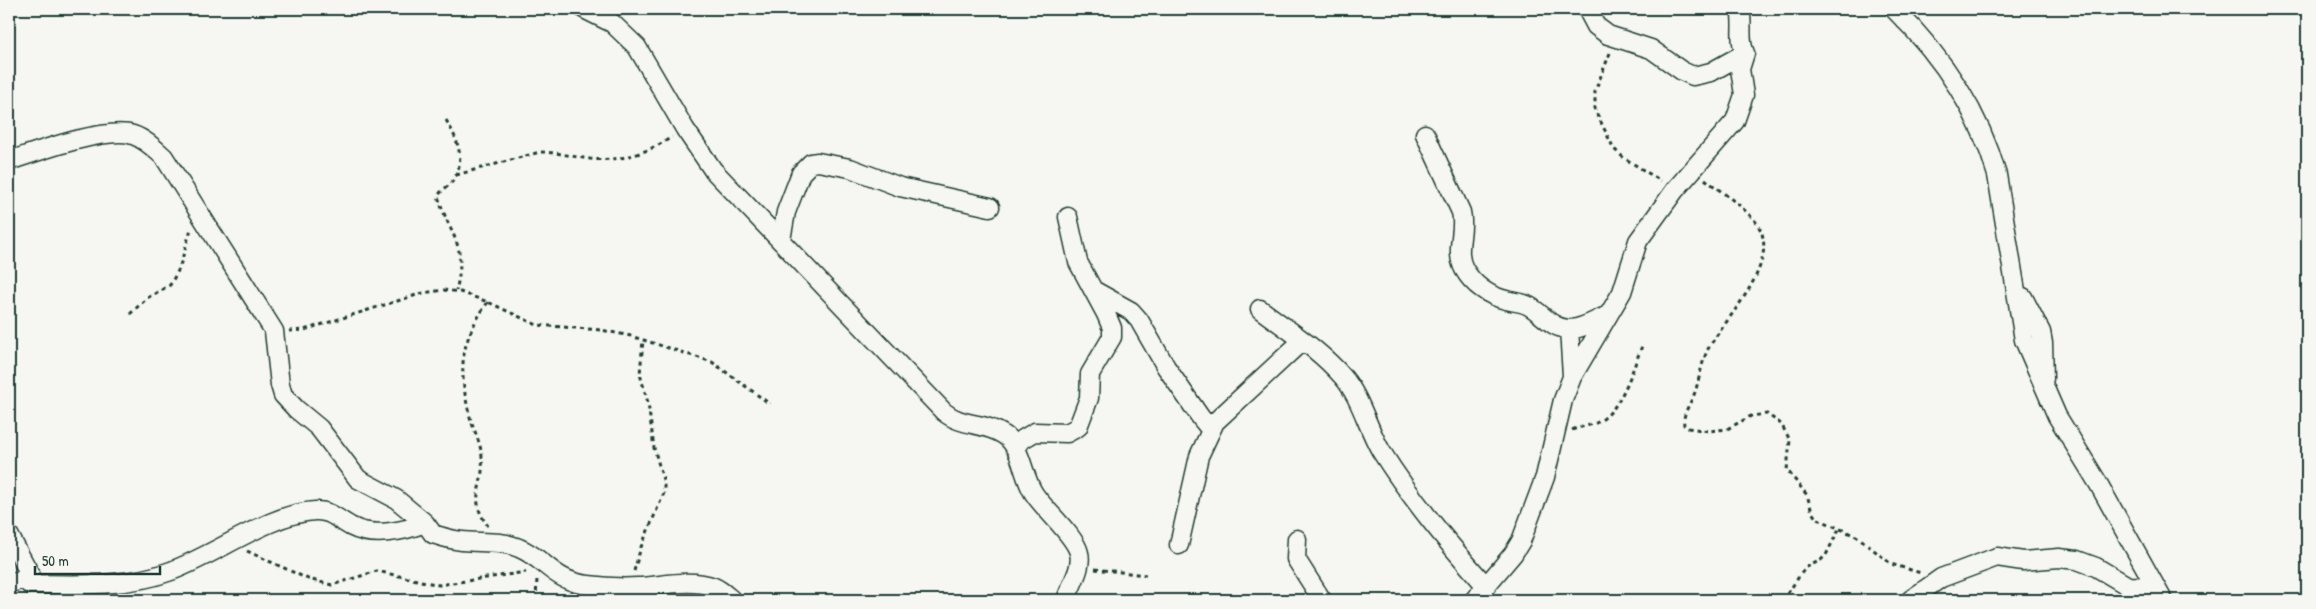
<svg xmlns="http://www.w3.org/2000/svg" width="2316" height="609" font-family="'Patrick Hand',sans-serif">
<style>
.lines{fill:none;stroke-linecap:round;stroke-linejoin:round}
.minor-casing{stroke:#1f3d34;stroke-width:21}
.path{stroke:#1f3d34;stroke-width:3;stroke-dasharray:4 4;stroke-linecap:butt}
.minor{stroke:#f6f6f2;stroke-width:18}
</style>
<rect width="100%" height="100%" fill="#f6f6f2"/>
<filter id="ink" filterUnits="userSpaceOnUse"><feTurbulence type="fractalNoise" baseFrequency=".02" numOctaves="2"/><feDisplacementMap in="SourceGraphic" scale="10" xChannelSelector="R" yChannelSelector="G"/><feConvolveMatrix kernelMatrix="1 2 1 2 8 2 1 2 1" color-interpolation-filters="sRGB"/></filter>
<g filter="url(#ink)">
<g class="lines">
<defs>
<path id="minor" d="M584,9l28,14 25,24 48,82 28,41 231,242c18,15 41,10 60,23 18,12 18,39 29,57 10,17 42,43 46,61 4,15 -9,33 -13,47
M1587,9l9,17 12,9 43,14 31,22 11,5 18,-4 34,-19
M1894,9c48,47 85,102 103,166l27,165 33,76 41,67 65,117
M1425,134l36,78c5,19 -7,38 3,57 9,16 25,27 42,31 8,2 16,2 23,6 13,7 22,22 39,23 13,1 28,-9 40,-14
M9,161c27,-9 98,-35 124,-26 12,4 22,14 31,22l110,174 6,54 3,10 13,14 23,19 39,51 38,20 29,24
M781,240l5,-28 15,-39 10,-10 7,-1 32,6 50,19 90,20
M1095,291l36,20 8,9 27,47 35,51 9,11
M2023,297l18,35 2,11 1,36
M1260,309c28,21 60,41 83,68 18,21 24,50 38,74 30,48 67,92 105,135
M1569,329l3,47
M1015,448l8,-9 12,-7 32,1 11,-6 11,-29 1,-24 22,-37v-9l-6,-14 -28,-52 -10,-45
M9,535l22,41
M1297,539l-1,20 26,41
M1179,545l20,-89 16,-34 87,-81
M9,584l22,-8 -2,8c46,0 95,4 139,-12 44,-15 102,-59 147,-61 16,-1 23,9 37,16 21,11 53,4 73,-4l8,11c9,3 19,6 29,7 19,2 39,-1 57,7 27,11 34,33 69,37 16,2 34,3 50,2 23,-1 53,-9 76,0 7,3 12,8 18,13
M1474,600l39,-46 8,-13 24,-64 18,-77 9,-23 50,-85 16,-51 37,-51 60,-69 9,-26 -4,-26 5,-16c-7,-14 -1,-29 -5,-44
M1910,600l31,-22 56,-21 26,4 36,-3 18,2 19,7 32,19 26,1"/>
</defs>
<use href="#minor" class="minor-casing"/>
<path class="path" d="M1610,53l-15,38v19l19,39 10,9 37,23
M446,120c11,18 20,39 8,59 -4,7 -12,10 -16,17 12,42 30,46 18,95
M456,175l84,-23c18,0 33,5 50,7 30,3 57,-6 82,-22
M1705,179c16,13 37,26 50,42 31,38 -29,96 -47,128 -6,12 -8,27 -12,40 -3,12 -14,23 -12,36l4,3 21,3 18,-2 24,-13 16,-2 14,10 9,16 -3,30 20,25 5,17 4,6 42,19 33,27 30,9
M488,302c-29,41 -30,67 -18,115 4,14 11,27 12,40 3,30 -15,41 6,69
M130,314l17,-16 23,-13 9,-16 12,-40
M289,331l15,-1 119,-37 21,-3 16,2 28,10 49,23 64,5 30,6 81,26 58,42
M1572,430c9,-4 18,-4 26,-8 23,-11 35,-54 44,-76
M247,551l61,28 24,6 45,-14 62,14 87,-13
M1095,569l51,6
M634,571l7,-24 23,-54v-10l-10,-35 -6,-45 -8,-29 3,-34
M536,600l1,-22
M1783,600l22,-32 16,-8 5,-5 13,-26"/>
<use href="#minor" class="minor"/>
</g>
</g>
<rect width="2316" height="609" fill="none" stroke="#f6f6f2" stroke-width="30"/>
<rect x="15" y="15" width="2286" height="579" fill="none" stroke="#1f3d34" stroke-width="2" filter="url(#ink)"/>
<path d="M35 566v8h125v-8" fill="none" stroke="#1f3d34" stroke-width="2.5"/>
<text x="42" y="566" font-size="15" fill="#1f3d34" stroke="#f6f6f2" stroke-width="4" paint-order="stroke">50 m</text>
</svg>
